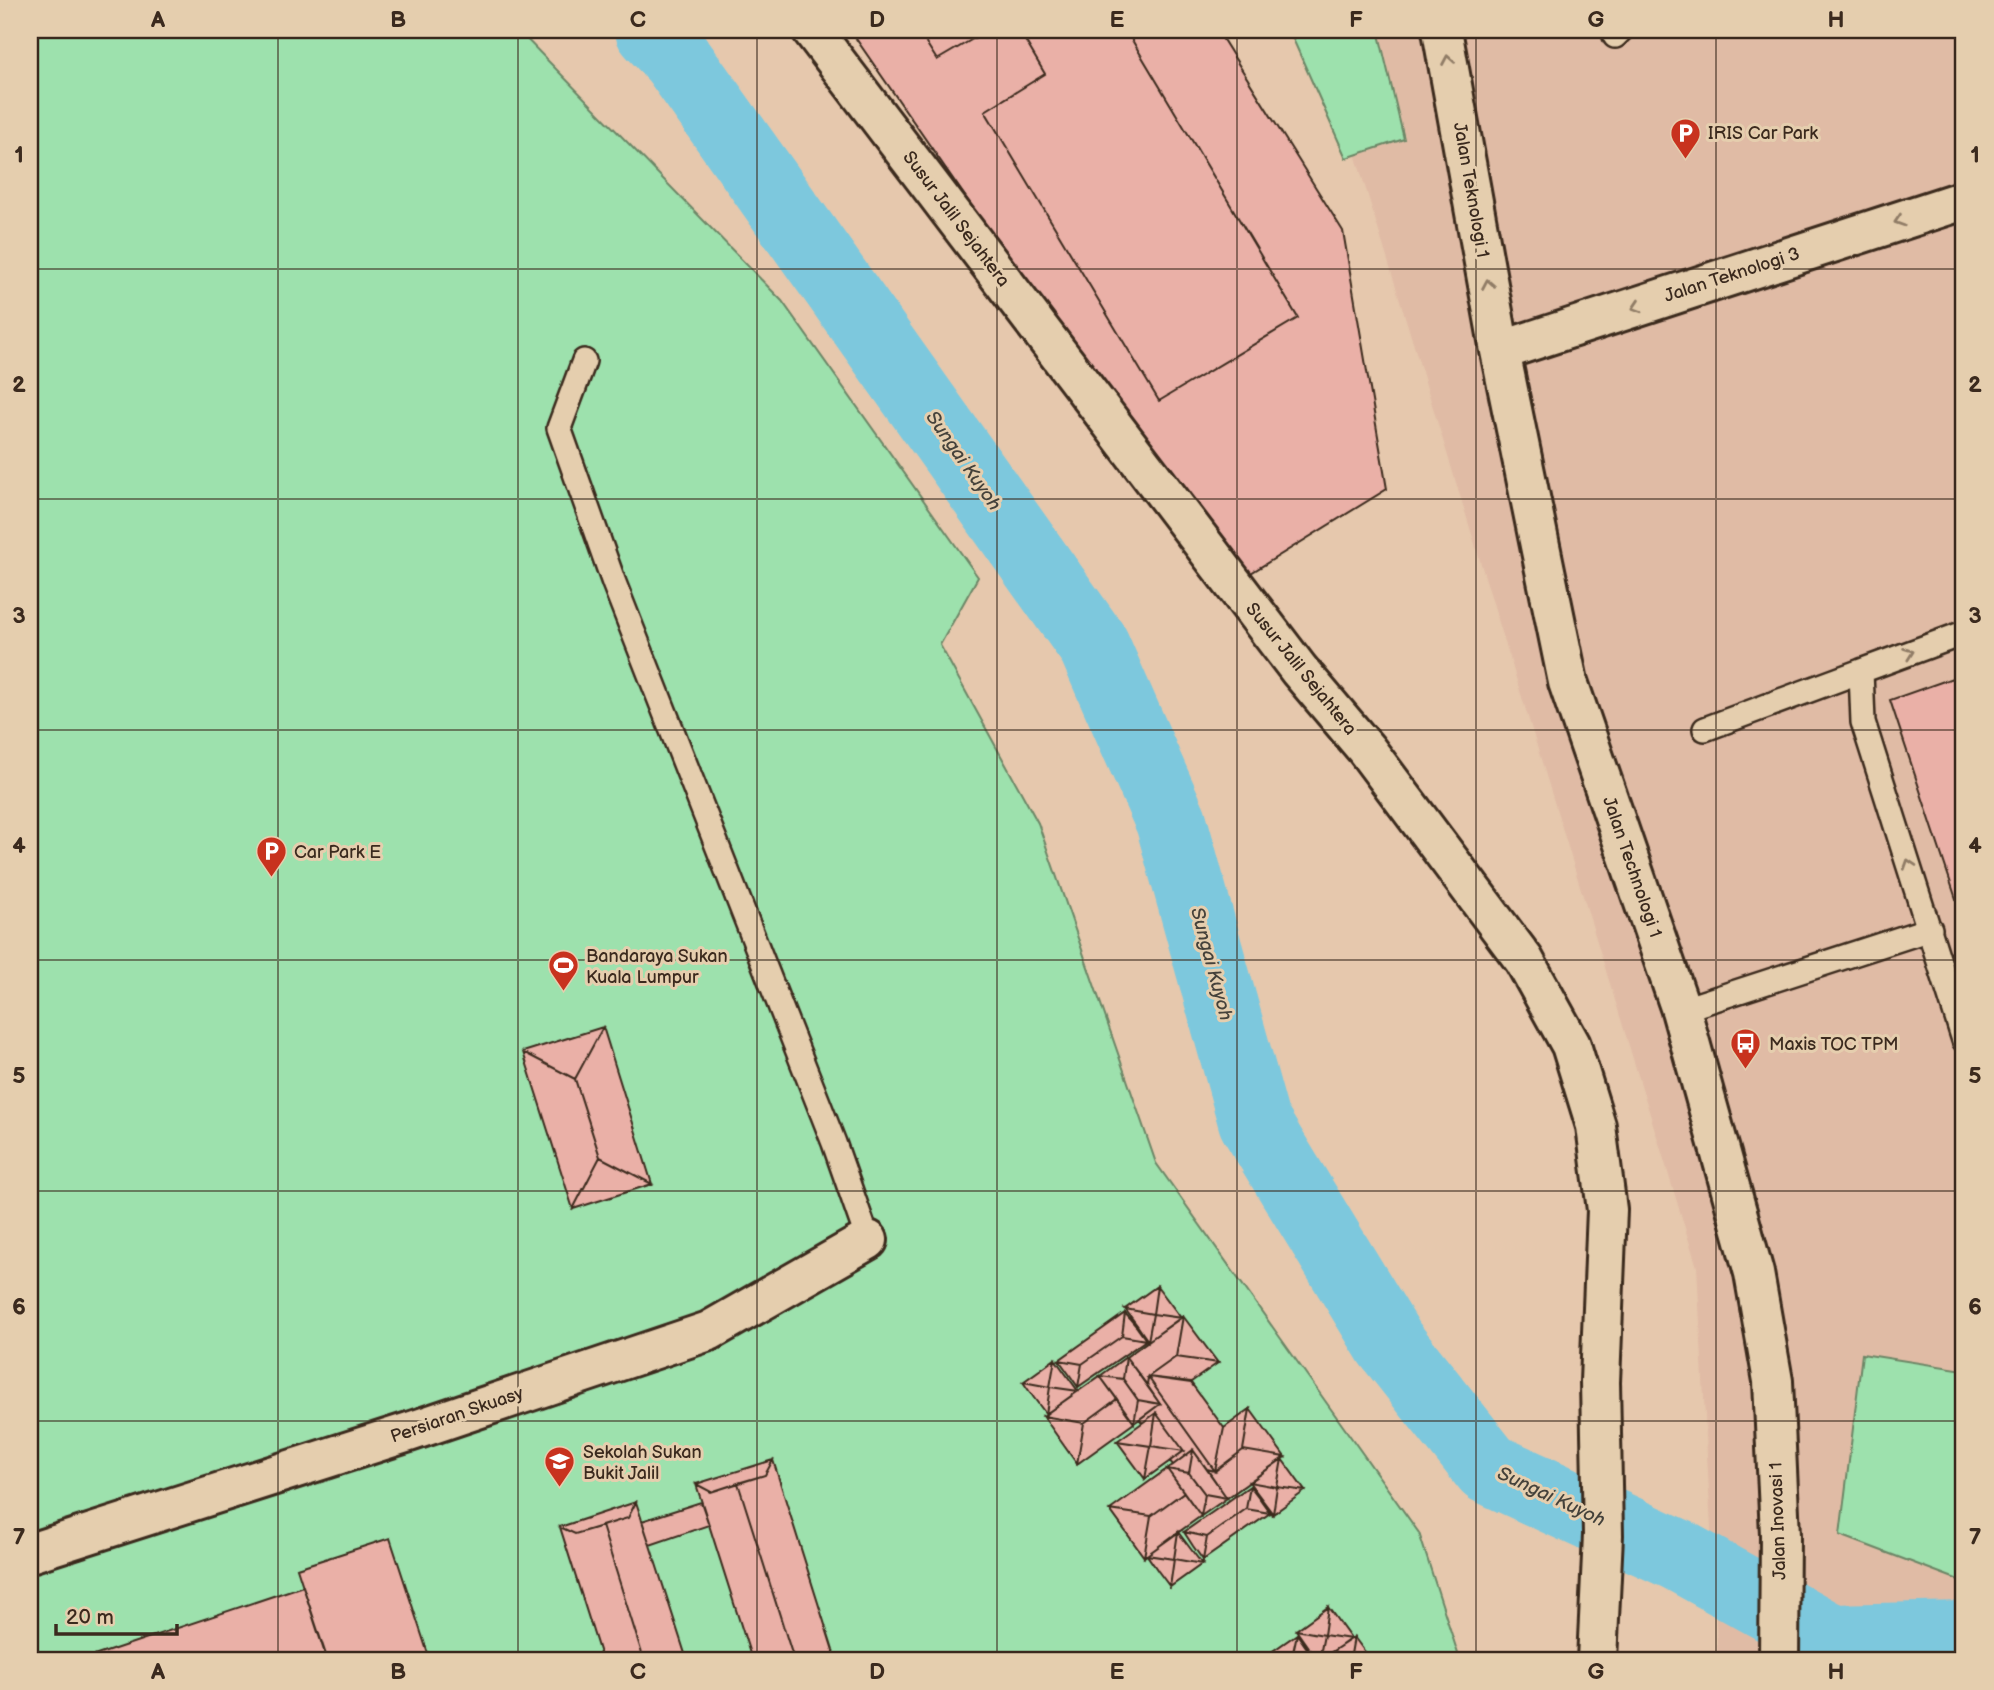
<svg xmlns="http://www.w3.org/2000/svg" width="1994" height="1690" font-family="'Balsamiq Sans',sans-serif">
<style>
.built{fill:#e0bba5}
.green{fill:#9de1ad;stroke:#6c8666;stroke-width:2}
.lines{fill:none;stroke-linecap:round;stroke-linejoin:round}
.river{stroke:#7dc8dd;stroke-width:72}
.building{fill:#eab0a7;stroke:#3b2a1e;stroke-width:2}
.lane-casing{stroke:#3b2a1e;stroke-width:28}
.street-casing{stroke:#3b2a1e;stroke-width:44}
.lane{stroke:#e5ceae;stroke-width:23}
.street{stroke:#e5ceae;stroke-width:38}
.oneway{stroke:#907c66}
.grid{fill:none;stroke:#3b2a1e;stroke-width:2;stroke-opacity:0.55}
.labels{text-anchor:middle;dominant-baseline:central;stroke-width:6;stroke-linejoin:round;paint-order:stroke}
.poi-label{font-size:18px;fill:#3b2a1e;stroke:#e5ceae;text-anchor:start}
.street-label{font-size:18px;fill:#3b2a1e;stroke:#e5ceae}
.water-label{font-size:19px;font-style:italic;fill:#45423b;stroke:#e5ceae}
.neatline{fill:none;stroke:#3b2a1e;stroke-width:2.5}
.grid-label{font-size:23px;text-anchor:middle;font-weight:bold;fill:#3b2a1e}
</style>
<rect width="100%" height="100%" fill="#e6c8ad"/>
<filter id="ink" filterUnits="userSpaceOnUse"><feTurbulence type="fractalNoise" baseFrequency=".0143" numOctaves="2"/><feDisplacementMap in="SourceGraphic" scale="14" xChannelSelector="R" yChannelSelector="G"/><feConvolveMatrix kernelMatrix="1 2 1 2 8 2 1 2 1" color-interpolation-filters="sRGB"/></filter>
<g filter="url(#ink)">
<path class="built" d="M1317,30h647v1630h-246l-21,-393z"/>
<path class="green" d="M30,30h488l264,271 196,276 -38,68 98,178 118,340 263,370 41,127h-1430z
M1289,30h89l26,109 -58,19z
M1862,1354l102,16v212l-124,-47z"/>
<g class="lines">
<path class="river" d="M651,30l26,29 417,587 77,175 83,300 136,223 98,124 190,87 154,85 132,-3"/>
</g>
<path class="building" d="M850,30h367l126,201 44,258 -154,95z
M918,30h70l-51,30z
M1019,30h107l172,288 -139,83 -174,-290 60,-37z
M1964,674v249l-74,-223z
M603,1027l-28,52 -52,-27z
M603,1027l49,157 -52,-27 -25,-78z
M523,1052l52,27 25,78 -27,52z
M600,1157l52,27 -79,25z
M1157,1286l-4,28 -28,-5z
M1157,1286l24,32 -28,-4z
M1125,1309l28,5 -5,27 -11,-16z
M1125,1313l-3,23 -40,28 -23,-4z
M1125,1313l11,13 10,14 -24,-4z
M1153,1314l28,4 -33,23z
M1183,1316l-7,41 -28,20 -1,8 -21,-28z
M1183,1316l35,47 -42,-6z
M1122,1336l24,4 -68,47 4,-23z
M1126,1357l-3,22 -23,-3z
M1126,1357l34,47 -22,-4 -15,-21z
M1176,1357l42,6 -27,19 -43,-5z
M1055,1359l23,32 -28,-4z
M1055,1359l-5,28 -27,-5z
M1059,1360l23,4 -4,23 -9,-13z
M1100,1376l17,23 -33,24 -41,-7z
M1100,1376l23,3 15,21 -4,23z
M1148,1377l43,6 33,45 -9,43z
M1148,1377l67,94 -8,-2 -14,-19 -20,15 -3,-4 14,-10 -28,-38 -14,10 -2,-4 20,-15 -13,-19z
M1023,1382l27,5 -4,27 -12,-16z
M1050,1387l28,4 -32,23z
M1117,1399l17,24 -57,41 7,-41z
M1138,1400l22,4 -26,19z
M1250,1409l-7,41 -28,21 9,-43z
M1250,1409l35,48 -42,-7z
M1156,1413l28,38 -33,-5z
M1156,1413l-5,33 -34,-5 25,-18z
M1043,1416l41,7 -7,41z
M1117,1441l34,5 -6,33z
M1151,1446l33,5 -39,28z
M1193,1450l-4,23 -22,-4 6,-4z
M1193,1450l34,48 -22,-4 -16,-21z
M1243,1450l42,7 -58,41 -20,-29 8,2z
M1282,1459l23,32 -28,-4z
M1282,1459l-5,28 -28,-5z
M773,1460l-8,15 -54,17 -15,-8z
M773,1460l63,200h-42l-56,-177 27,-8z
M1167,1469l17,23 -33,24 -41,-6z
M1167,1469l22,4 16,21 -4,22z
M1249,1482l28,5 -4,27z
M738,1483l56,177h-42l-56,-176 15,8z
M1250,1486l-4,23 -39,28 -23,-5z
M1250,1486l10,13 10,14 -24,-4z
M1277,1487l28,4 -32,23z
M1184,1492l17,24 -57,41 7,-41z
M1205,1494l22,4 -26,18z
M636,1502l-8,16 -53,16 -15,-7z
M636,1502l14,43 37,115h-43l-42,-134 26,-8z
M701,1502l8,23 -59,20 -8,-24z
M1246,1509l24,4 -67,47 4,-23z
M1110,1510l41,6 -7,41z
M602,1526l42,134h-42l-42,-133 15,7z
M1178,1532l-4,27 -27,-4z
M1178,1532l24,32 -28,-5z
M1184,1532l23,5 -4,23 -10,-14z
M390,1538l40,122h-103l-30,-92z
M1147,1555l27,4 -4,28 -12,-16z
M1174,1559l28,5 -32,23z
M303,1586l24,72 -6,2h-239z
M1328,1607l23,32 -27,-4z
M1328,1607l-4,28 -28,-5z
M1296,1630l28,5 -5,25h-2z
M1297,1634l9,13 10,13 -24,-3z
M1297,1634l-5,23 -5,3h-27z
M1324,1635l27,4 -32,21z
M1354,1637l17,23h-21z
M1354,1637l-4,23h-29l29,-21z"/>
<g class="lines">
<defs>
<path id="lane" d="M1615,36l6,-6
M584,361l-25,67 55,155 220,560 34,97
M1964,633l-103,38 2,51 101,318
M1705,729l156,-58
M1681,1010l249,-81"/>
<path id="street" d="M812,30l487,640 67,79 158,211 47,85 25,81 11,84 -7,172 3,153 -6,125
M1442,30l58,321 68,331 113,328 73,263 19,108 7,154 -1,125
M1500,351l464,-151
M30,1553l379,-121 300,-101 159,-91"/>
</defs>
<use href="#lane" class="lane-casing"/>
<use href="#street" class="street-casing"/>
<use href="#lane" class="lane"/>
<use href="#street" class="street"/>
</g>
<defs><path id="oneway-chevron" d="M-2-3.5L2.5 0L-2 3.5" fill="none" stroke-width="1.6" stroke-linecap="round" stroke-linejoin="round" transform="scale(1.75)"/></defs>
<g class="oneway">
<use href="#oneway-chevron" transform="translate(1448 60) rotate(-100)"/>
<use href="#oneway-chevron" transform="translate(1899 221) rotate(162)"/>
<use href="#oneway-chevron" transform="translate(1488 284) rotate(-100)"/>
<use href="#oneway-chevron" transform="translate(1637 307) rotate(162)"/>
<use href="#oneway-chevron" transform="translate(1909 653) rotate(-20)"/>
<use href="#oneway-chevron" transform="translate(1909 864) rotate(-108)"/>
</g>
</g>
<path class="grid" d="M278,30v1630M518,30v1630M757,30v1630M997,30v1630M1237,30v1630M1476,30v1630M1716,30v1630M30,269h1934M30,499h1934M30,730h1934M30,960h1934M30,1191h1934M30,1421h1934"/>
<defs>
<symbol id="parking-pin" viewBox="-11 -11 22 30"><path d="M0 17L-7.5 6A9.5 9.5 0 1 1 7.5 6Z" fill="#c8321e" stroke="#e5ceae"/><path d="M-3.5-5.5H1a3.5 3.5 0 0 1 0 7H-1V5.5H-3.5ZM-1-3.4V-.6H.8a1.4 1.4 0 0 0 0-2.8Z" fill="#fff"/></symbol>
<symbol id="stadium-pin" viewBox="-11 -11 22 30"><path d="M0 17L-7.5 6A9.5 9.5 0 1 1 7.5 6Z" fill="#c8321e" stroke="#e5ceae"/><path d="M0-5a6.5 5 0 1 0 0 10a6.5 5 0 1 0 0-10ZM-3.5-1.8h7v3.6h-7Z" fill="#fff"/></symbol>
<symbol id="bus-pin" viewBox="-11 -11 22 30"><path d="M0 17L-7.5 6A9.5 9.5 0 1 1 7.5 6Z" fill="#c8321e" stroke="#e5ceae"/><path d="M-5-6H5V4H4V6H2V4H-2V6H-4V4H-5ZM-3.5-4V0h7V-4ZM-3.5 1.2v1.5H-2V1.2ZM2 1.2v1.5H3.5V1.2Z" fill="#fff"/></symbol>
<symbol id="school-pin" viewBox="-11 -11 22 30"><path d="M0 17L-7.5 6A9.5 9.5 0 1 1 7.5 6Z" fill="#c8321e" stroke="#e5ceae"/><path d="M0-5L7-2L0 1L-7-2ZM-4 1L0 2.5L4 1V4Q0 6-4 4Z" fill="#fff"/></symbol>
</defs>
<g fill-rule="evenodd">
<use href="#parking-pin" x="1668" y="116" width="35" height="47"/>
<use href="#parking-pin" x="254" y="834" width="35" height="47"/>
<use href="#stadium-pin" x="546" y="948" width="35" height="47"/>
<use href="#bus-pin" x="1728" y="1026" width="35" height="47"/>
<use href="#school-pin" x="542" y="1444" width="35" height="47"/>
</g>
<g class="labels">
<g class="poi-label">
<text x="1708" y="133">IRIS Car Park</text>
<text x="294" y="852">Car Park E</text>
<text x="586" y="956">Bandaraya Sukan<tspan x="586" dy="21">Kuala Lumpur</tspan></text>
<text x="1769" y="1044">Maxis TOC TPM</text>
<text x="583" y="1452">Sekolah Sukan<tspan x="583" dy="21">Bukit Jalil</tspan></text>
</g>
<g class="street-label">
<text transform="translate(1471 190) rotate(80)">Jalan Teknologi 1</text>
<text transform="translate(956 219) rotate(53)">Susur Jalil Sejahtera</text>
<text transform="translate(1732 275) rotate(-18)">Jalan Teknologi 3</text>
<text transform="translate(1301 669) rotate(51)">Susur Jalil Sejahtera</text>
<text transform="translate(1632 867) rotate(71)">Jalan Technologi 1</text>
<text transform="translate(457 1415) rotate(-19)">Persiaran Skuasy</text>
<text transform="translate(1778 1521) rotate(-92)">Jalan Inovasi 1</text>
</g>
<g class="water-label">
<text transform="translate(963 461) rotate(55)">Sungai Kuyoh</text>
<text transform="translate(1211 964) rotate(75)">Sungai Kuyoh</text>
<text transform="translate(1551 1497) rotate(25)">Sungai Kuyoh</text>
</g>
</g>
<rect width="1994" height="1690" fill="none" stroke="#e5ceae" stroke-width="77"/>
<path d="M56 1624v10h121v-10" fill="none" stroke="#3b2a1e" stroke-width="3.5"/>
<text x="66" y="1624" font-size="21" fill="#3b2a1e" stroke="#e5ceae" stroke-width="5" paint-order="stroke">20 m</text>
<rect x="38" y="38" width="1917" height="1614" class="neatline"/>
<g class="grid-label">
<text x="158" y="27">A</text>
<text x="398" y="27">B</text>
<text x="638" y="27">C</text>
<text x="877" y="27">D</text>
<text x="1117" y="27">E</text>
<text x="1356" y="27">F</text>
<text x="1596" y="27">G</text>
<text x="1836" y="27">H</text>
<text x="19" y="162">1</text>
<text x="1975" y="162">1</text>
<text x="19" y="392">2</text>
<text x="1975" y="392">2</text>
<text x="19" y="623">3</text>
<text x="1975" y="623">3</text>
<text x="19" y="853">4</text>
<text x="1975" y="853">4</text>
<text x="19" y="1083">5</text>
<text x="1975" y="1083">5</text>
<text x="19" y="1314">6</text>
<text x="1975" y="1314">6</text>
<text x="19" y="1544">7</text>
<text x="1975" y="1544">7</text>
<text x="158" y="1679">A</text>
<text x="398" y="1679">B</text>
<text x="638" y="1679">C</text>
<text x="877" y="1679">D</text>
<text x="1117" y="1679">E</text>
<text x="1356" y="1679">F</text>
<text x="1596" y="1679">G</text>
<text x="1836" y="1679">H</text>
</g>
</svg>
